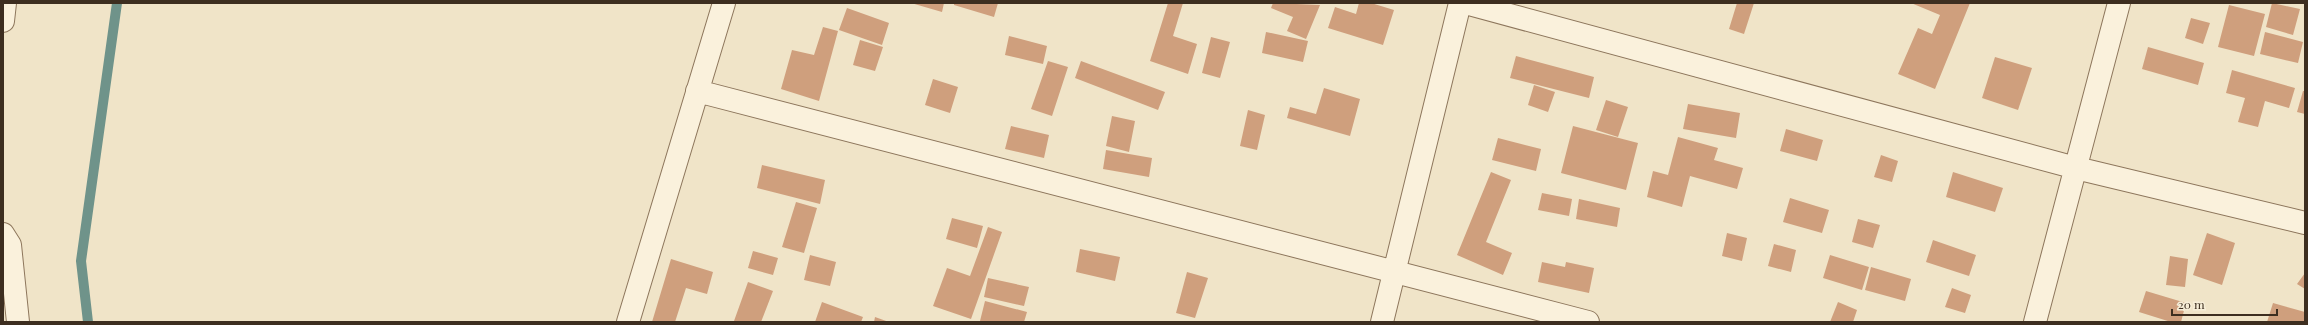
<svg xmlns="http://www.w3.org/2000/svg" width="2308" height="325" font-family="'Playfair Display',serif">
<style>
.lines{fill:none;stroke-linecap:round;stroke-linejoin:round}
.stream{stroke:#6f938a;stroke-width:10}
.building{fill:#cf9f7d}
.minor-casing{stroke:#8d765c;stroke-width:24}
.minor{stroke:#faf1dc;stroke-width:22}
</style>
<rect width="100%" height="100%" fill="#f0e4c8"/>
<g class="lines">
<path class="stream" d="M88,322l-7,-61 36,-258"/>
</g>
<path class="building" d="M911,3h33l-2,9z
M954,3h44l-4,14 -40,-12z
M1168,3h15l-10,33 24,8 -9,30 -38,-13z
M1273,3l47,2 -14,34 -19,-8 6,-14 -22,-9z
M1359,3h12l23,7 -11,35 -55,-17 7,-21 21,7z
M1737,3h17l-10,31 -15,-5z
M1911,3h59l-35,86 -37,-15 20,-46 14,6 8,-19z
M2272,3l28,6 -7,26 -27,-8z
M2229,5l36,9 -11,42 -36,-9z
M847,8l42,15 -7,22 -43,-15z
M2191,18l19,5 -7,21 -18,-6z
M823,27l15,4 -19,70 -38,-12 11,-39 22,5z
M1266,32l42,9 -5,21 -41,-9z
M2265,32l38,10 -5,21 -38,-9z
M1009,36l38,10 -4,18 -38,-9z
M1211,37l19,5 -10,36 -18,-5z
M860,40l23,7 -8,24 -22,-6z
M2148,47l56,16 -6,22 -56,-16z
M1516,56l78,21 -5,21 -79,-20z
M1995,57l37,11 -14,42 -36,-12z
M1048,61l20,6 -16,49 -21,-7z
M1081,61l84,31 -7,18 -83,-32z
M2232,70l63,18 -6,20 -24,-7 -7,26 -20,-5 7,-24 -19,-5z
M933,79l25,8 -8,26 -25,-8z
M1534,85l21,7 -7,20 -20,-7z
M1324,88l36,11 -10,37 -63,-18 3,-11 26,7z
M2303,91h2v23l-8,-2z
M1606,100l22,7 -10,30 -22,-7z
M1688,104l52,9 -4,25 -53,-9z
M1248,110l17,5 -8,35 -17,-4z
M1112,116l23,5 -6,31 -23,-6z
M1011,126l38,9 -5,23 -39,-9z
M1573,126l65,17 -12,47 -65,-17z
M1786,129l37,11 -6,21 -37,-10z
M1678,137l40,11 -4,12 29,8 -6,21 -47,-13 -8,31 -35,-10 6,-26 15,4z
M1498,138l43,11 -5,22 -44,-11z
M1106,150l46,8 -3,19 -46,-8z
M1881,155l17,6 -6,21 -18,-5z
M762,165l63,15 -5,24 -63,-16z
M1491,172l20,8 -25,62 26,11 -9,22 -46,-20z
M1953,172l50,16 -8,24 -49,-15z
M1542,193l30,6 -3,17 -31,-6z
M1790,198l39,12 -7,23 -39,-11z
M1579,199l41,9 -3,19 -41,-8z
M796,202l21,6 -13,45 -22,-6z
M952,218l31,8 -6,22 -31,-9z
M1858,219l22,6 -7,23 -21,-6z
M988,227l14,5 -31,87 -38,-13 14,-38 23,8z
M1727,233l20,5 -5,23 -20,-5z
M2207,233l28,10 -13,42 -29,-10z
M1933,240l43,15 -7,21 -43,-14z
M1774,244l22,6 -5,22 -23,-6z
M1080,249l40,8 -5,24 -39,-9z
M753,251l25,7 -5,17 -25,-7z
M810,255l26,7 -6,24 -26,-6z
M1830,255l39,12 -7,23 -39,-12z
M2170,256l18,3 -3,28 -19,-2z
M671,259l42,13 -6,22 -21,-6 -11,34h-23z
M1542,262l23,5 1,-5 28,6 -5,25 -51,-11z
M1871,267l40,12 -6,22 -40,-11z
M1187,272l21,6 -13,40 -19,-5z
M2305,273v16l-8,-5z
M988,278l41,9 -5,19 -40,-9z
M748,282l25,9 -12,31 -27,-1z
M1952,288l19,7 -6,18 -20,-6z
M2146,291l40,12 -5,19h-10l-32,-10z
M985,301l42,11 -3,10 -44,-1z
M822,302l41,15 -2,5h-46z
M1838,302l19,8 -4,12h-23z
M2273,303l32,9v10h-38z
M875,317l14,5h-15z"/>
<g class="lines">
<defs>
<path id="minor" d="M1465,3l611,165 229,55
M3,21l2,-18
M697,91l891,231
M3,234l7,11 8,77
M628,322l96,-319
M1382,322l78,-319
M2035,322l84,-319"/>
</defs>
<use href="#minor" class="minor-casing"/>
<use href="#minor" class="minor"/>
</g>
<rect width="2308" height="325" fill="none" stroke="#3d2e20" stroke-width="8"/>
<path d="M2172 309v6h105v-6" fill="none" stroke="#3d2e20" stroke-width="2"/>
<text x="2178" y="309" font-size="12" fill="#3d2e20" stroke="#f7eed8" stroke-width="3" paint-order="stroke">20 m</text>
</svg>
